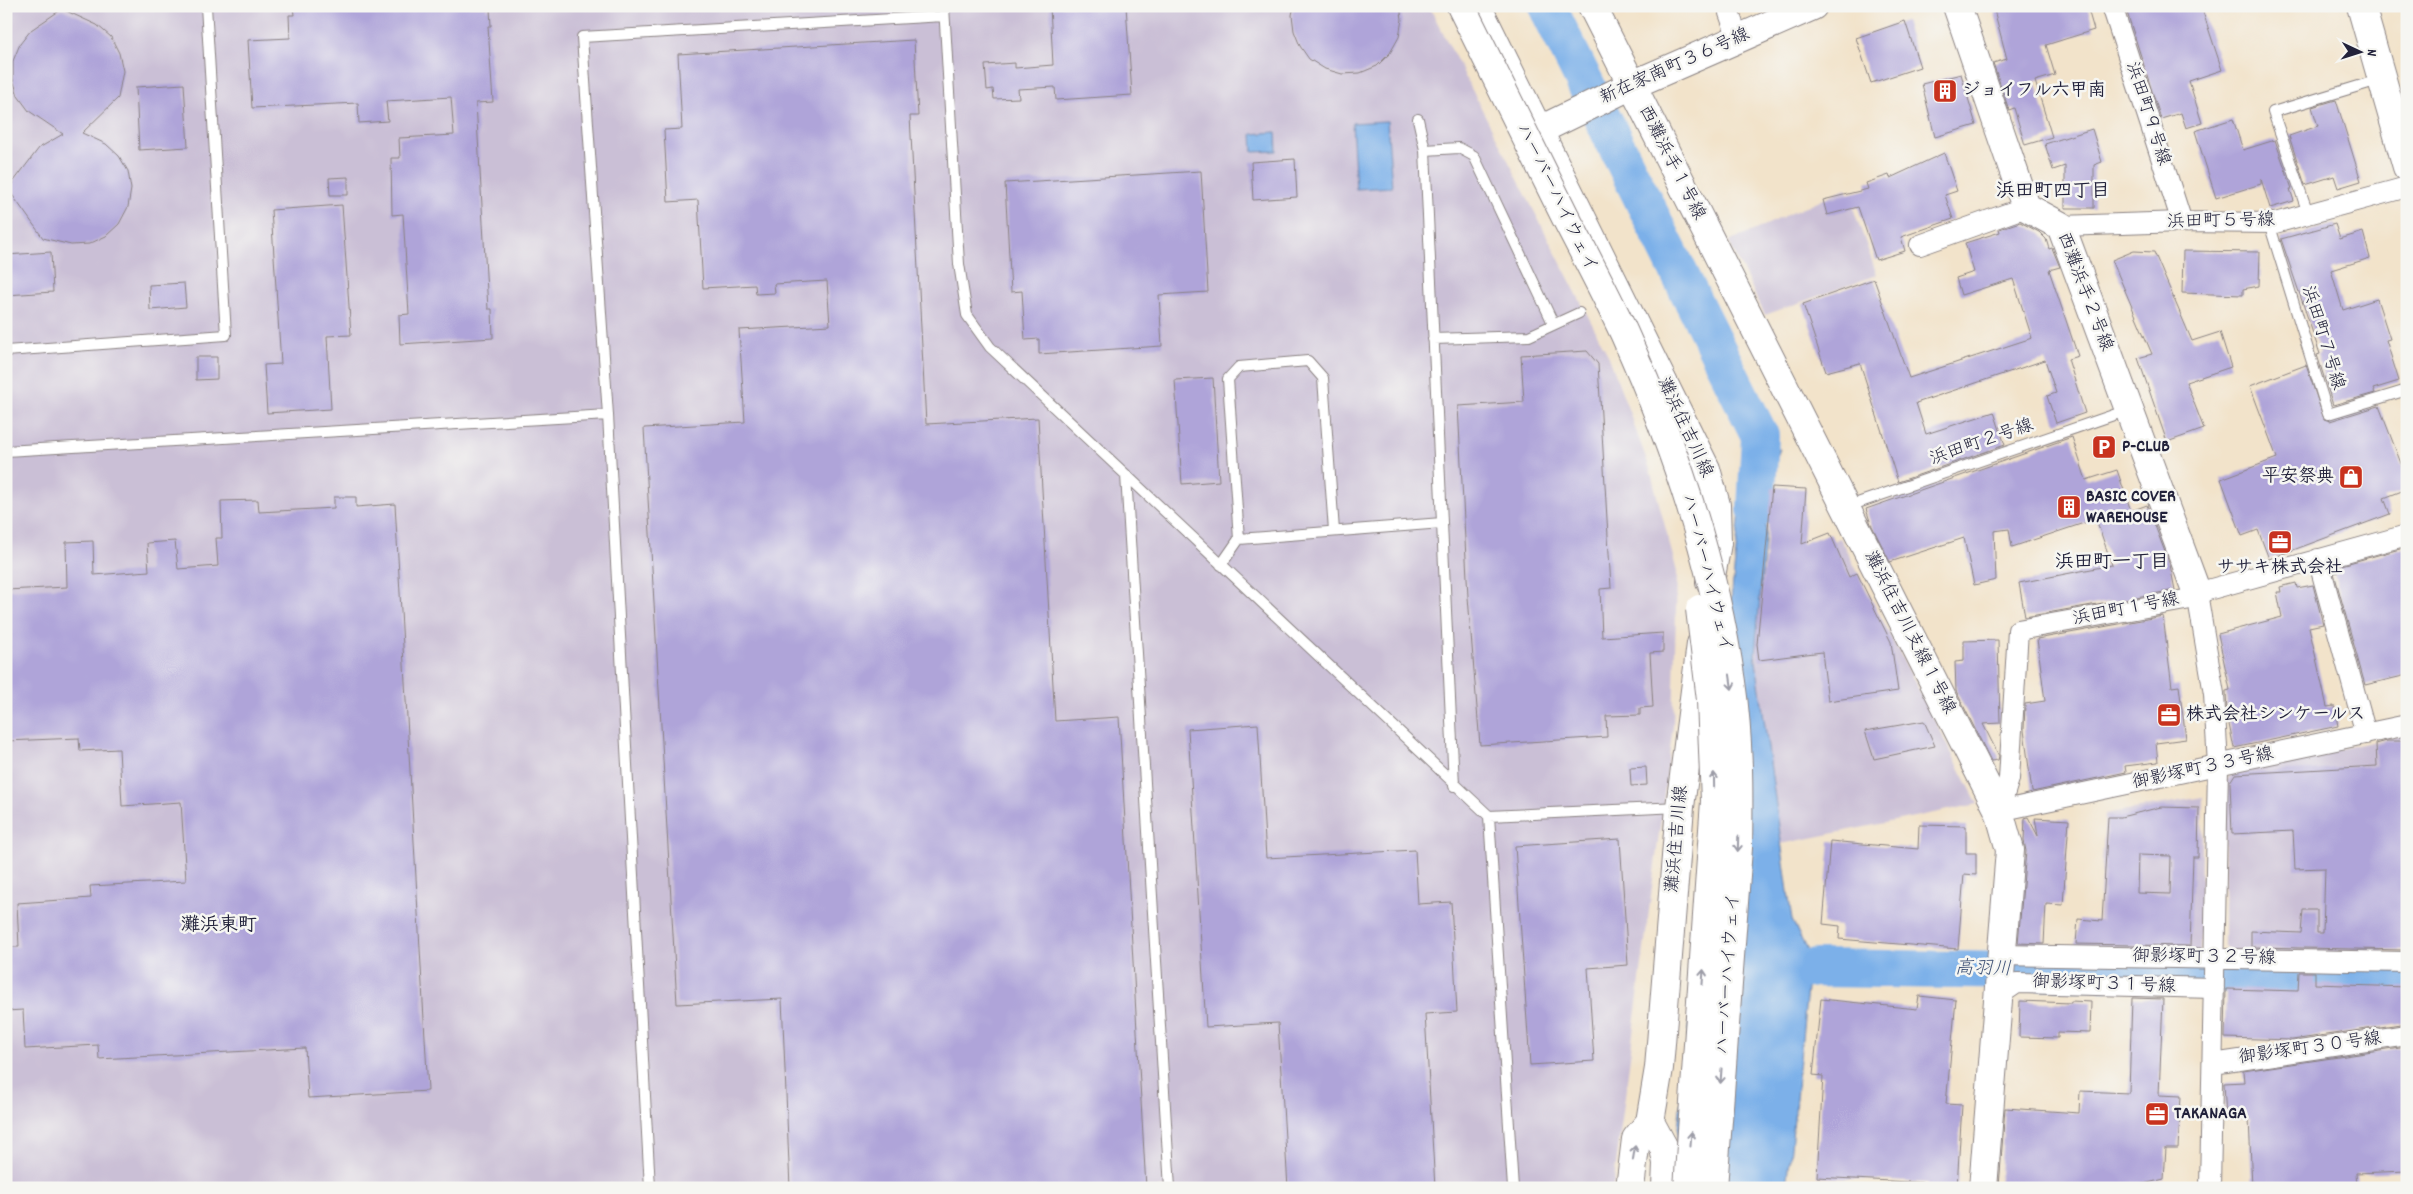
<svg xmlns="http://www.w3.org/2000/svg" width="2413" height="1194" font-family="Dekko,'Klee One',sans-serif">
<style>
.industrial{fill:#cabfd6}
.water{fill:#7bb0e9;stroke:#4e6992}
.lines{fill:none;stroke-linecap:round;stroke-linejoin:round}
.river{stroke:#7bb0e9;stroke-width:38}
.building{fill:#afa4d9;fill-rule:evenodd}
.lane-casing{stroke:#8a8282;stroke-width:12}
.street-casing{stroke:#8a8282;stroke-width:22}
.secondary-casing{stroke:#8a8282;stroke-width:30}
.highway-casing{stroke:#8a8282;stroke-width:30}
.lane{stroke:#fff;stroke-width:10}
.street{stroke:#fff;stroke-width:20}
.secondary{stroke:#fff;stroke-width:28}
.highway{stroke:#fff;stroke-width:28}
.secondary-bridge-casing{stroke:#8a8282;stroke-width:30;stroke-linecap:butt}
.secondary-bridge{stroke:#fff;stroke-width:28}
.oneway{stroke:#9c9ca7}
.labels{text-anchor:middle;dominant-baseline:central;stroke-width:5;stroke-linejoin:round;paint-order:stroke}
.street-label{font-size:18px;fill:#22223b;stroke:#f6f6f2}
.poi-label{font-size:18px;font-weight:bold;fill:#22223b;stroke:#f6f6f2;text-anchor:start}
.neighbourhood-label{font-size:19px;font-weight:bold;fill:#22223b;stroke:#f6f6f2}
.water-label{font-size:19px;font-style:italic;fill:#415478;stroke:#f6f6f2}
</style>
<rect width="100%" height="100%" fill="#f6f6f2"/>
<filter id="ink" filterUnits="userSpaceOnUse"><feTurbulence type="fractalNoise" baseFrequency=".02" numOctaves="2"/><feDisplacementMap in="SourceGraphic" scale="10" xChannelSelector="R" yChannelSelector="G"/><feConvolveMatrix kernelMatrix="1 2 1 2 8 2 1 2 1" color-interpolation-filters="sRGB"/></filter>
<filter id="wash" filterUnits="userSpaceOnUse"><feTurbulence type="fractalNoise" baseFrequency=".0096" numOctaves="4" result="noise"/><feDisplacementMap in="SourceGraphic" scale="20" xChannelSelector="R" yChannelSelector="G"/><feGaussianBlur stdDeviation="1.12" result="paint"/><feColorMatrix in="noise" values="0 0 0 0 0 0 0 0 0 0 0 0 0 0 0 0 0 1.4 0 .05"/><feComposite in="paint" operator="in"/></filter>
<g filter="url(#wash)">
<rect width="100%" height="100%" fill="#f2e3ca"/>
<path class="industrial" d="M6,6h1423l180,351 41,112 27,103 -4,154 -60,462h-1607z
M1846,188l31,87 -112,40 -36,-73z
M1840,538l138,266 -197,40 -26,-190 7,-82z
M2407,734v134l-23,1 -1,87 -152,-2 -7,-9 1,-163 6,-9z
M2203,797l-3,156 -104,-1 9,-138z"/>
<path class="water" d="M1387,121l5,66 -36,2 -4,-66z
M1276,132l1,19 -24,1 -1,-18z
M1780,449l-9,23 -16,182 37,266 20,41 -4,18 -21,209h-115l73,-727z"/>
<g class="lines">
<path class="river" d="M1547,6l213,430 -4,73
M1774,974l42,-6 591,8"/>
</g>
<g id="blocks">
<path class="building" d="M310,6h176v4l4,-1 1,17h-3l5,76 -17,1 12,206h4l1,29 -93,6 -1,-29 10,-1 -6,-100 -11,1 -1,-57h9l-1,-20 55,-3 -3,-38 -65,4 2,20 -29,2 -1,-20 -106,5 -4,-68 42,-2 -1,-23h5l-1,-8z
M1050,6h76l6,89 -76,5 -1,-13 -37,2 1,9 -25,1 -1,-10 -6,1 -2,-25 30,-2v5l38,-3z
M1294,6h106l2,13 -3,18 -9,16 -13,13 -17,7 -18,1 -17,-5 -16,-10 -9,-13 -6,-15 -2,-16z
M1993,6h94l7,24 -48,15 9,30 -20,6 17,56 -27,8 -11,-37 -5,2 -16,-47 14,-4z
M2125,6h76l21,64 -33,11 13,42 -16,5 -5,-15 -20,6z
M62,9l35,16 14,12 8,16 4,18 -5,27 -36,35 24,11 13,12 9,15 3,18 -3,18 -9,17 -13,12 -17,8 -18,1 -28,-7 -35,-49 31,-41 24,-14 -34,-23 -11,-15 -5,-17v-18l7,-17 11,-14z
M1905,21l15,46 -49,16 -15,-45z
M914,40l4,76h-8l16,308 112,-6 17,303 64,-4 27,471h-356l-8,-189 -105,5 -33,-576 101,-6 -6,-92 91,-5 -3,-44 -53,3 1,9 -19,1 -1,-9 -52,3 -5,-88 -30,2 -4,-72 18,-1 -4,-75z
M1961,74l15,51 -41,12 -13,-53z
M184,84l4,63 -49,3 -3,-63z
M2336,100l25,81 -23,7 -4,-12 -29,9 -16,-49 29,-10 -6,-19z
M2233,119l10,31 32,-10 17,49h-2l4,12 -24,7 -9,-29v5l-45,14 -21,-67z
M2092,129l10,33 -8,3v43h-29v-42l-12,4 -8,-26z
M1944,153l13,38 -12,4 8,24 -52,18 4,14 -29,9 -18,-53 -31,8 -4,-15 45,-11 -2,-6 23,-8 1,3z
M1295,159l2,38 -44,3 -2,-38z
M1201,171l7,121 -49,3 3,51 -123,8v-15l-14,1 -3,-49 -11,1 -6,-109z
M348,177v18h-18l-1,-17z
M342,205l9,130 -24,1 4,73 -64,4 -3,-48 17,-1 -10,-154z
M2020,222l19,10 7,7 3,10 3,-1 8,19 -11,3 29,86 -10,3 17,54 -29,10 -9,-27 9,-3 -11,-33 -129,43 10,31 68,-22 11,33 -107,37 -38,-119 -34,9 -23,-68 71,-25 35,99 123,-40 -19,-59 -52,16 -5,-17 18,-6 -9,-29 35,-11 -1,-3z
M2335,224l5,15 23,-7 7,26 -39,12 12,40 34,-11 13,40 -4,1 13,41 -26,8 2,4 -42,12 -16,-50 3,-1 -39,-115z
M2134,251l20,1 38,89 28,-9 11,35 -45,15 18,47 -37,13 -29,-84 14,-4 -40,-94z
M2183,251l77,1 -1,34 -16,3v6l-61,-2z
M51,252l2,40 -47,3v-40z
M184,283l2,24 -36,3 -1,-25z
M1587,351l11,13 13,224 -11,1 2,48 61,-4v19l-13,1 3,54 -13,1v7l-34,1 1,21 -127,8 -12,-148 -10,-191 66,-4 -3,-47z
M196,357h21v22l-21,1z
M2306,365l18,54 6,2 49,-15 28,73v10l-23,9 6,16 -121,45 -11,-29 -16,6 -21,-57 56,-21 -27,-72z
M1213,378l6,103 -37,3 -7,-104z
M2072,437l14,43 31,-10 14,41 16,-6 23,60 5,25 -150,27 -6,-34 93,-18 -16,-46 -84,28 -3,-18 -15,2 2,49 -22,5 -10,-47 -74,24 -19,-38 -5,-15z
M1772,487l34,2 -4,55 28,-11 19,44 8,-4 34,69 7,49 -70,10 -6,-49 -63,8 -2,-16z
M334,497h22v10l39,-3 33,587 -120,7 -3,-50 -206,11 -1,-14 -73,4 -2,-39 -17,1v-64h13l-2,-44 74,-5 -1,-12 96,-5 -5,-79 -59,4 -3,-57 -39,2 -1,-13 -73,3v-151l61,-3 -1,-45 27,-1 1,34 55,-4 -2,-28 28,-2 3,28 40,-3 -2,-28h6l-1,-37 37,-1 1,12 75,-4z
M2407,547v128l-42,10 -31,-112 5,-1 -1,-6z
M2296,583l1,5 16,-3 10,39 -14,3 18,80 7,-1 4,20 -104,22 -7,-33 -1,-24 4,-1 -12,-56 64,-17 -5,-25h4l-1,-5z
M2163,616l9,71 7,-1 7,53 -30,4 2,19 -33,4 1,6 -94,20 -8,-62 1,-26 20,-3 -8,-62z
M1998,640l2,83 -17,1 16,32 -1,4 -7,1 -35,-70 -1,-29 9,-1v-20z
M1924,721l11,25 -61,13 -9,-28z
M1258,724l8,134 149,-8 3,54 33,-2 6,110 -32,2 10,174h-147l-10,-165 -72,4 -18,-298z
M2387,741h20v209l-156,-3v-16l50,2 2,-23h14v23h6l2,-65 -30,1 -2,-38 -61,3 -2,-52 5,-8 142,-8 -1,-22z
M1646,767l1,18 -16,1 -1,-18z
M2161,807l38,1 -1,49h-5l-3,89 -114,-2 2,-25 24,2 6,-104h13zM2138,855l33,1 -1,38 -33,-1z
M2028,817l10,19 -3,-18 34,2 -6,85 -17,-1 -2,40 -26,-1 8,-92 -2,-10 1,-23z
M1919,825l47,1v27h10v22l-12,-1 -6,75 -119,-10 1,-13 -17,-2 7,-83 88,8z
M1620,839l8,126 -40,3 6,93 -64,4 -15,-219z
M2299,972h16v12l92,3v36l-115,17 -67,-2 1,-49 72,2z
M1919,996l37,4 -10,104 16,1 -5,83h-30v-5l-110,-6 6,-101 -10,-1 8,-76 96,10z
M2132,998l31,1 -4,96 22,1 -3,52h-12l-2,31 -37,9 -128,-1 6,-79 74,5 1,-22 49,2z
M2020,1001l51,2v-2l20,1 -1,31 -32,-1v6l-39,-1z
M2407,1047v124l-51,2 1,15h-105l-3,-70 -23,1 -2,-36 20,-1 -1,-11z"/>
</g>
</g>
<g filter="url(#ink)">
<use href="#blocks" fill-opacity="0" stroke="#8a8282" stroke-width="1"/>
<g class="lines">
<defs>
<path id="lane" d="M944,6l15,258 8,51 23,32 499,469 190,-9
M1418,119l7,31 29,636
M1425,150l34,-2 15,8 79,167
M2308,213l-35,-101 109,-33
M2269,223l59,191 79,-24
M1433,339l96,-3 50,-23
M6,351l220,-16 -20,-329
M6,451l602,-36
M1126,475l44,713
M1846,507l282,-97
M1239,539l203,-16
M1221,565l18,-26 -11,-160 11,-12 69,-6 15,17 11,153
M1489,816l24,372
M650,1188l-42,-773 -26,-378 362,-21"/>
<path id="street" d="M1729,6v7l9,25
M2112,6l70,216
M2061,226l121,-4 93,1 132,-36
M1920,245l106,-38
M2407,535l-210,58 -12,7 -167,30 -9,149 -10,32 408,-86
M2318,559l48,175
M2197,593l17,101 4,72 -8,422
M2001,955l406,7
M1998,996l19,-13 197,5
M2213,1064l194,-29"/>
<path id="secondary" d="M1477,6l229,463 10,36 1,38 -7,39
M1592,6l407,805 11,39 -27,338
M1957,6l69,201 35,19 136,367
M1540,130l92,-45 181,-79
M1630,1188l6,-49 14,-17
M1666,1188l1,-25 -3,-15 -14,-26 9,-54 21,-261 21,-163"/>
<path id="highway" d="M2361,6l46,161"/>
</defs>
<use href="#lane" class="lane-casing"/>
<use href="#street" class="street-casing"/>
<use href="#secondary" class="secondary-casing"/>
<use href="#highway" class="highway-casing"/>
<use href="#lane" class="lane"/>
<use href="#street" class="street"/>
<use href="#secondary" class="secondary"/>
<use href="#highway" class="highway"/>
<defs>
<path id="secondary-bridge" d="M1461,6c35,70 70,140 104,210 20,39 41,78 59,117 50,111 90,228 107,349 8,55 8,110 7,166l-25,340
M1688,1188l27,-387 -4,-101 -11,-91"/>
</defs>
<use href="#secondary-bridge" class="secondary-bridge-casing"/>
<use href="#secondary-bridge" class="secondary-bridge"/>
</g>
<defs><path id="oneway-shaft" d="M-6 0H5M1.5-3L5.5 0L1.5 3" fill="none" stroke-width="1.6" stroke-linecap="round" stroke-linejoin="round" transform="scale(1.25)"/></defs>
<g class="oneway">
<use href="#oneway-shaft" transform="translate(1731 682) rotate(82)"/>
<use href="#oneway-shaft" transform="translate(1714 780) rotate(-91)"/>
<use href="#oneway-shaft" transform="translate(1738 844) rotate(92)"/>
<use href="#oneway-shaft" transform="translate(1703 977) rotate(-86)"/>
<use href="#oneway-shaft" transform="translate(1721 1076) rotate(94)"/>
<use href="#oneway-shaft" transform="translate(1691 1139) rotate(-86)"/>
<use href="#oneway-shaft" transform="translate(1634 1153) rotate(-81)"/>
</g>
</g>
<defs>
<symbol id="building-square" viewBox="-11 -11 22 22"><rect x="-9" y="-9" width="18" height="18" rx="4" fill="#c8321e" stroke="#f6f6f2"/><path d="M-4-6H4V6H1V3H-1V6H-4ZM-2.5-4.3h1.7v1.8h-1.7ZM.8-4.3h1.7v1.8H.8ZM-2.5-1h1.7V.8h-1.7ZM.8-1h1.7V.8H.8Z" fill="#fff"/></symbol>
<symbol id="parking-square" viewBox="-11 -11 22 22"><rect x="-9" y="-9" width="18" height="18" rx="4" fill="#c8321e" stroke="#f6f6f2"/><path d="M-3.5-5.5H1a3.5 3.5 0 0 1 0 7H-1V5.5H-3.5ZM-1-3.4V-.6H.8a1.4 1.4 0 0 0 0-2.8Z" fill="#fff"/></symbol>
<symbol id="shop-square" viewBox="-11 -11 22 22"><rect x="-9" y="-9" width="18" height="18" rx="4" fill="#c8321e" stroke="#f6f6f2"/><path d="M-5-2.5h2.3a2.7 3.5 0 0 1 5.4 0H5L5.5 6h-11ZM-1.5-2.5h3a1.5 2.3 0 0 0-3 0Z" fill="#fff"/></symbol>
<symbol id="office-square" viewBox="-11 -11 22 22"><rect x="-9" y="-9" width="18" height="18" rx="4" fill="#c8321e" stroke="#f6f6f2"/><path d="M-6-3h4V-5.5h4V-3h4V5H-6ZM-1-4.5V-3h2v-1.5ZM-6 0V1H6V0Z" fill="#fff"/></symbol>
</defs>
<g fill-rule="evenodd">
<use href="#building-square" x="1931" y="77" width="28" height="28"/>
<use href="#parking-square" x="2090" y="433" width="28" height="28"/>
<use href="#shop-square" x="2337" y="463" width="28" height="28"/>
<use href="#building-square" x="2055" y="493" width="28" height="28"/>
<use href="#office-square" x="2266" y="528" width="28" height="28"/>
<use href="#office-square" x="2155" y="701" width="28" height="28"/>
<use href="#office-square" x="2143" y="1100" width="28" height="28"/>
</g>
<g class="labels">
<g class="street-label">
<text transform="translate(1675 67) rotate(-24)">新在家南町３６号線</text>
<text transform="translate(2147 114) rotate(72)">浜田町９号線</text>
<text transform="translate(1671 163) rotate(63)">西灘浜手１号線</text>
<text transform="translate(1556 198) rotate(64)">ハーバーハイウェイ</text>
<text transform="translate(2221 222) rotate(-1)">浜田町５号線</text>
<text transform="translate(2084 292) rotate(69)">西灘浜手２号線</text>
<text transform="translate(2322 338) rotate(73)">浜田町７号線</text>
<text transform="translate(1684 428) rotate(65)">灘浜住吉川線</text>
<text transform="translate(1982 443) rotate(-19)">浜田町２号線</text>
<text transform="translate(1706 573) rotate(76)">ハーバーハイウェイ</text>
<text transform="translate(2126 610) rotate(-11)">浜田町１号線</text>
<text transform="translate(1909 633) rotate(63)">灘浜住吉川支線１号線</text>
<text transform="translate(2203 769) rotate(-12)">御影塚町３３号線</text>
<text transform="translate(1678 839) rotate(-85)">灘浜住吉川線</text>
<text transform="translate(2204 958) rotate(1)">御影塚町３２号線</text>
<text transform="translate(1729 974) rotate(-86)">ハーバーハイウェイ</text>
<text transform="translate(2104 985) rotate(2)">御影塚町３１号線</text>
<text transform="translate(2310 1049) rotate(-8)">御影塚町３０号線</text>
</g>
<g class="poi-label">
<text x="1962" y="91">ジョイフル六甲南</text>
<text x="2122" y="447">P-CLUB</text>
<text x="2334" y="477" text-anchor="end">平安祭典</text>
<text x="2086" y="497">BASIC COVER<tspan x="2086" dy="21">WAREHOUSE</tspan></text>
<text x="2280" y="568" text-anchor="middle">ササキ株式会社</text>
<text x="2186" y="715">株式会社シンケールス</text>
<text x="2174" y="1114">TAKANAGA</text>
</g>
<g class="neighbourhood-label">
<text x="2053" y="192">浜田町四丁目</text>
<text x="2112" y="563">浜田町一丁目</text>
<text x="219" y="926">灘浜東町</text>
</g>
<g class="water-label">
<text transform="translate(1983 970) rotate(1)">高羽川</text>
</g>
</g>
<rect width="2413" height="1194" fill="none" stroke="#f6f6f2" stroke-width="25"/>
<g transform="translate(2360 52) rotate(94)" stroke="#f6f6f2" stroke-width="4" paint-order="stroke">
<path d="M0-4L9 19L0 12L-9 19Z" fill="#22223b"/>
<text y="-8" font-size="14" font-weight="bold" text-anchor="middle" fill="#22223b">N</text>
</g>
</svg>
